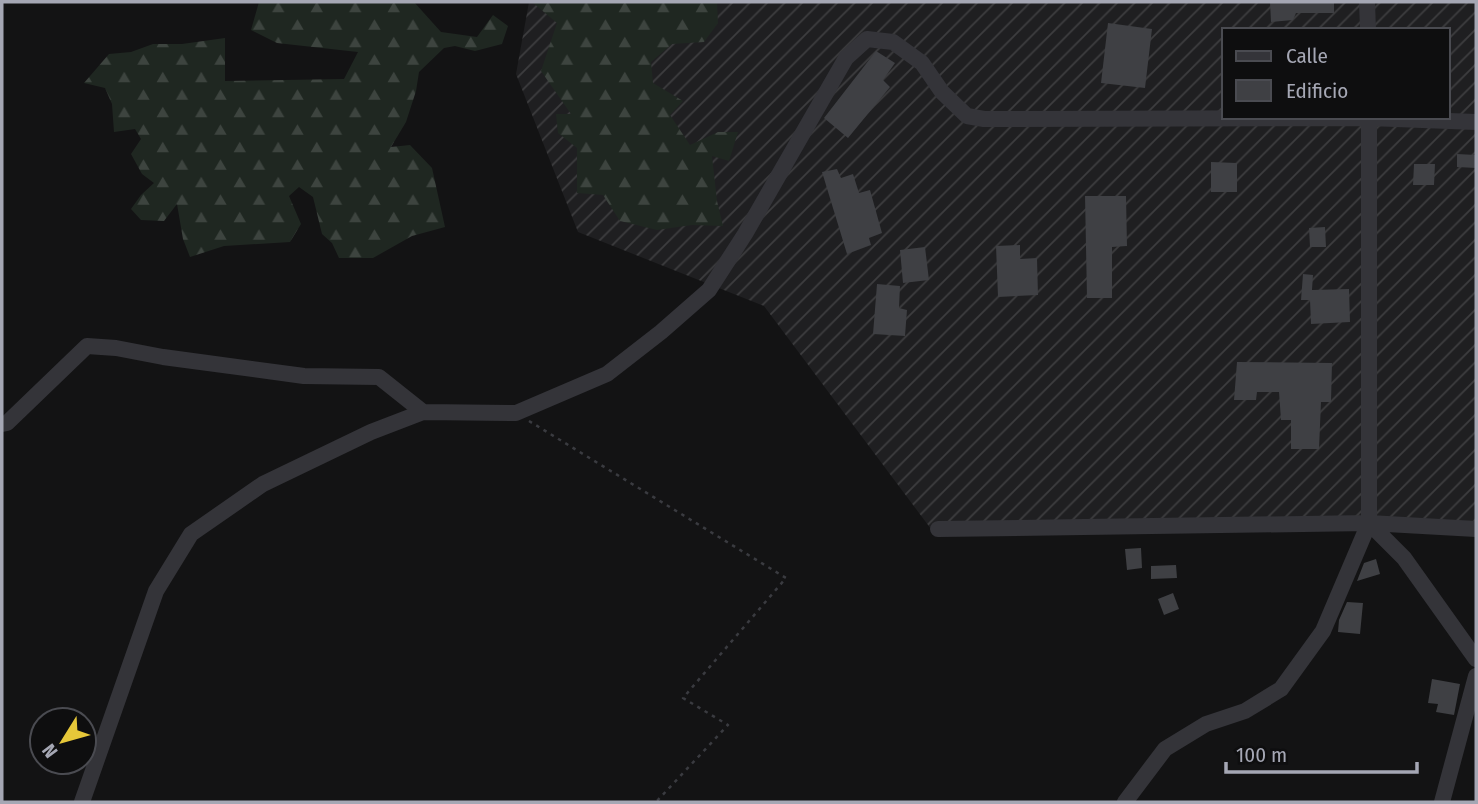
<svg xmlns="http://www.w3.org/2000/svg" width="1478" height="804" font-family="'Fira Sans Condensed',sans-serif">
<style>
.industrial{fill:url(#industrial-furrows);fill-rule:evenodd}
.forest{fill:url(#forest-firs)}
.building{fill:#3f4044}
.lines{fill:none;stroke-linecap:round;stroke-linejoin:round}
.path{stroke:#3a3b40;stroke-width:2.5;stroke-dasharray:3.5 5;stroke-linecap:butt}
.minor{stroke:#343439;stroke-width:16}
</style>
<defs>
<pattern id="industrial-furrows" width="10" height="10" patternUnits="userSpaceOnUse" patternTransform="scale(1.75)"><rect width="10" height="10" fill="#1f1f21"/><path d="M-1 1l2-2M0 10L10 0M9 11l2-2" fill="none" stroke="#3d3d3f"/></pattern>
<pattern id="forest-firs" width="22" height="20" patternUnits="userSpaceOnUse" patternTransform="scale(1.75)"><rect width="22" height="20" fill="#1f2721"/><path d="M5 1l3.5 6h-7zM16 11l3.5 6h-7z" fill="#3d443f"/></pattern>
</defs>
<rect width="100%" height="100%" fill="#131314"/>
<path class="industrial" d="M529,2h947v530l-126,-3 -416,4 -170,-227 -186,-74 -62,-158zM1224,30h224v87h-224z"/>
<path class="forest" d="M259,2h155l27,30 36,5 16,-22 15,11 -6,18 -27,7 -20,-5 -11,2 -25,24 -3,19 -10,31 -15,25 19,-2 22,23 13,59 -33,9 -39,22h-34l-7,-15 -10,-9 -9,-37 -14,-10 -10,9 12,28 -11,18 -66,4 -34,11 -7,-18 -6,-35 -13,17 -23,-1 -10,-11 10,-14 13,-12 -12,-9 -11,-20 10,-15 -6,-10 -21,3 -2,-28 -7,-16 -21,-5 25,-29 22,-2 22,-8h29l43,-6v43l119,-2 14,-27 -81,-9 -26,-13z
M532,2h185l1,21 -14,19 -32,2 -21,18 2,21 30,18 -13,14 20,30 28,-13h20l-9,29 -17,-5 5,45 6,25 -31,-1 -35,5 -37,-9 -17,-26 -26,-2v-45l-19,-15 -2,-19h15l-30,-43 16,-48z"/>
<path class="building" d="M1270,2h64v11h-38l-3,7 -22,2z
M1108,23l44,6 -7,59 -44,-5z
M876,51l19,12 -12,17 7,7 -42,51 -24,-20z
M1457,154l19,1v13l-19,-1z
M1211,162l26,1v29h-26z
M1414,164h21l-1,21h-21z
M837,169l4,9 12,-4 6,19 11,-3 12,43 -13,5 2,7 -24,9 -25,-82z
M1085,196h41l1,50 -15,1v51h-25z
M1325,227l1,20h-16l-1,-19z
M1020,245v14l17,-1 1,37 -40,2 -2,-51z
M925,247l4,33 -26,3 -3,-33z
M1303,274l10,1 -1,15 37,-1 1,33 -39,2 -1,-24h-9z
M877,284l23,2 -1,22 8,2 -2,26 -32,-2z
M1237,362l95,1 -1,39h-10l-2,47h-28v-29h-10l-2,-28h-22l-1,8h-22z
M1141,548l1,20 -15,2 -2,-21z
M1376,559l4,15 -23,7 7,-18z
M1176,565l1,13 -26,1v-13z
M1173,593l6,16 -15,6 -6,-16z
M1347,602l16,1 -3,31 -22,-2 1,-12z
M1432,679l28,5 -6,31 -18,-3 2,-8 -10,-1z"/>
<g class="lines">
<path class="path" d="M529,421l257,157 -103,120 45,27 -72,77"/>
<path class="minor" d="M1367,2l1,28
M1369,117v406l35,35 72,101
M2,424l5,-1 80,-77 29,2 47,9 141,19 75,1 44,35
M938,529l431,-6 107,6
M82,802l74,-211 35,-57 72,-50 108,-52 52,-20 93,1 91,-39 54,-42 48,-42 36,-56 101,-176 21,-19 26,3 29,21 20,29 25,24 17,3 385,-1 107,4
M1125,802l40,-53 41,-25 39,-13 36,-22 42,-58 46,-108
M1442,802l34,-126"/>
</g>
<rect width="1478" height="804" fill="none" stroke="#a5a7b4" stroke-width="7"/>
<rect x="1222" y="28" width="228" height="91" fill="#0e0e0f" stroke="#4a4b51" stroke-width="2"/>
<rect x="1236" y="51" width="35" height="10" fill="#343439" stroke="#4a4b51" stroke-width="2"/>
<text x="1286" y="63" font-size="21" fill="#a5a7b4">Calle</text>
<rect x="1236" y="80" width="35" height="21" fill="#3f4044" stroke="#4a4b51" stroke-width="2"/>
<text x="1286" y="98" font-size="21" fill="#a5a7b4">Edificio</text>
<g transform="translate(63 741) rotate(233)"><circle r="33" fill="#0e0e0f" stroke="#4a4b51" stroke-width="2"/>
<path d="M0-5L12 26L0 18L-12 26Z" fill="#e6c739"/>
<text y="-10" font-size="19" font-weight="bold" text-anchor="middle" fill="#a5a7b4">N</text>
</g>
<path d="M1226 762v10h191v-10" fill="none" stroke="#a5a7b4" stroke-width="3.5"/>
<text x="1236" y="762" font-size="21" fill="#a5a7b4" stroke="#0e0e0f" stroke-width="5" paint-order="stroke">100 m</text>
</svg>
